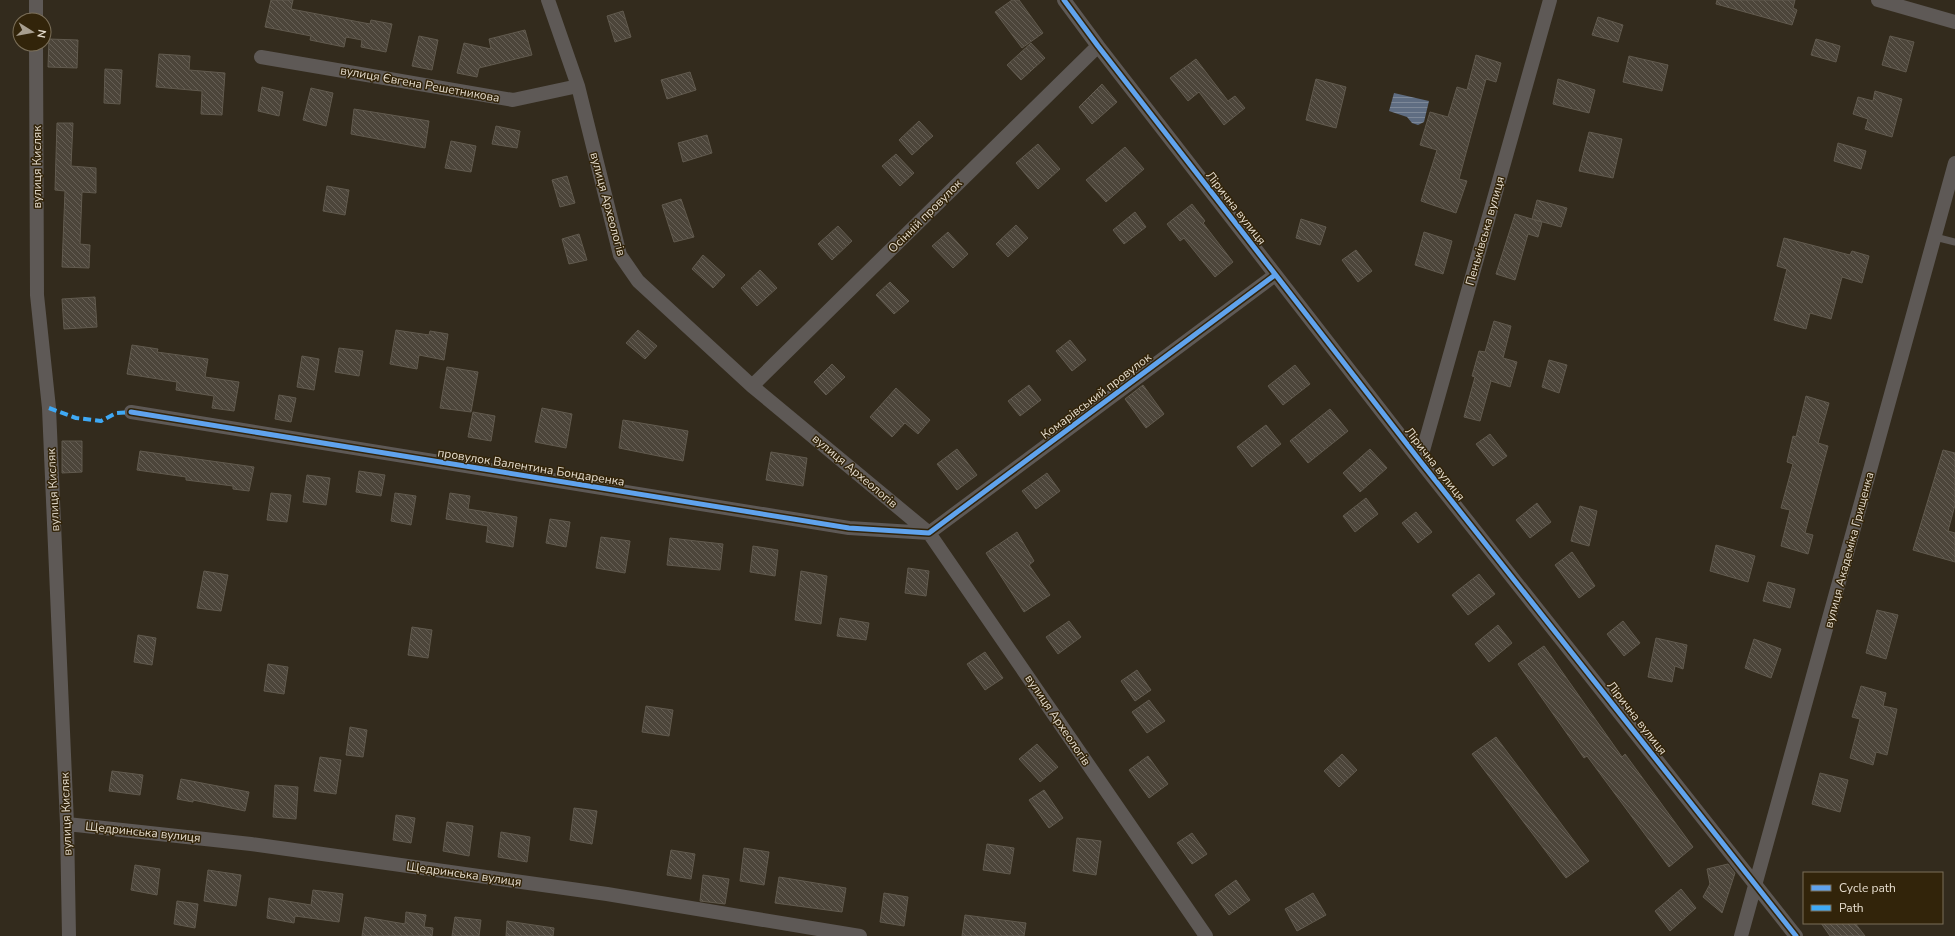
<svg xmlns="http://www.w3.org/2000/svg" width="1955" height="936" font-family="'Nunito Sans',sans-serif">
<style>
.water{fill:url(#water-rules)}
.building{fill:url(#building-back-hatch);stroke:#615a4e}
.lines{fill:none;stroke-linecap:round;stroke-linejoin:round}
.service{stroke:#5e5956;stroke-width:7}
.minor{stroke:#5e5956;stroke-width:14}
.quiet{stroke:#3fa9f5;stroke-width:4;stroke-dasharray:8 4;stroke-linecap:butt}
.cycleway-casing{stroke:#32240a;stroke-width:8}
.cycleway{stroke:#60a3ed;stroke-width:5}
.labels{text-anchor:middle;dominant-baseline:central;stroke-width:3;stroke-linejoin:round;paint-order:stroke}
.street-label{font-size:12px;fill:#e5dccd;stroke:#32240a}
</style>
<defs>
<pattern id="water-rules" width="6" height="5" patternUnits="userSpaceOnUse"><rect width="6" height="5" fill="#5f6d82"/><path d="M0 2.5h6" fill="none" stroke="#7d8898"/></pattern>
<pattern id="building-back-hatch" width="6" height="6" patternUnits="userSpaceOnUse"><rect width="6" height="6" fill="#4c453a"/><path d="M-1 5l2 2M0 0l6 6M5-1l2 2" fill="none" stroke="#665f55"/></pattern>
</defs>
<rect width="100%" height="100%" fill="#332b1d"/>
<path class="water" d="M1394,93l35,8 -5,21 -6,3 -6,-2 -5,-6 -18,-6z"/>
<path class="building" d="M271,0h22l-2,9 79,15 1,-4 21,4 -6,28 -25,-5 1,-7 -16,-3 -2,10 -34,-7 1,-4 -46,-9z
M1012,0h7l24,33 -21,15 -27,-36z
M1717,0h78l-2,8 4,2 -5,15 -76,-21z
M623,11l8,26 -16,5 -8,-26z
M1598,17l25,8 -5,17 -26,-7z
M525,30l7,25 -53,13 -2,9 -20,-4 7,-30 27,6 -2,-10z
M419,36l19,4 -6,30 -20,-4z
M1890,36l24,6 -8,30 -24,-7z
M49,39l29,1 -1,28 -29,-1z
M1816,39l24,7 -4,16 -25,-7z
M1031,43l14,15 -24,22 -14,-15z
M159,54l31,2 -1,14 36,3 -3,42 -21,-1 1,-23 -46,-4z
M1476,55l25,8 -5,19 -10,-3 -27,100 8,2 -11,32 -35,-12 16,-51 -17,-5 10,-33 18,5 9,-30 10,3z
M1629,56l39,9 -6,26 -39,-9z
M1196,59l32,42 7,-5 10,12 -21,17 -25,-33 -11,9 -18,-23z
M105,69l17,1 -2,34 -16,-1z
M690,72l6,18 -29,9 -6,-19z
M1316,79l30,8 -10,41 -30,-8z
M1558,79l37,11 -6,23 -36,-9z
M1102,84l15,18 -25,22 -13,-17z
M262,87l21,5 -4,24 -21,-5z
M311,88l22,5 -7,33 -23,-6z
M1875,91l27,8 -10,38 -27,-8 3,-10 -15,-5 5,-17 15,4z
M354,109l75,12 -4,27 -74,-14z
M919,121l14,15 -21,19 -13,-15z
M57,123h16l-2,43 25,2v25l-14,-1 -2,52 10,1 -1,23 -27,-1 3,-76 -10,-1z
M496,126l24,5 -3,17 -25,-4z
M1589,132l33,7 -9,39 -34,-7z
M707,135l5,18 -29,9 -5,-19z
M451,141l25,5 -5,26 -26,-4z
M1838,143l28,8 -5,18 -27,-8z
M1038,144l22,25 -22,20 -22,-26z
M1125,147l19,22 -38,33 -20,-22z
M896,154l18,19 -14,13 -18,-20z
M567,176l8,27 -15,4 -8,-27z
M327,186l22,4 -4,25 -22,-4z
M681,199l13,38 -20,5 -12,-37z
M1537,200l30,8 -6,19 -29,-8z
M1192,204l13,17 -2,2 30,39 -18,15 -31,-39 -4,3 -13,-17z
M1135,212l11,15 -22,17 -11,-14z
M1515,214l27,8 -4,15 -10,-3 -13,46 -19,-6z
M1301,219l25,8 -6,18 -24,-7z
M1016,225l12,13 -20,19 -12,-13z
M838,226l14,15 -20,19 -14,-16z
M948,232l20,22 -15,14 -21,-22z
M1424,232l28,9 -9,33 -28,-9z
M579,234l8,26 -18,4 -7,-25z
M1784,238l66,17 2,-4 17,5 -7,27 -20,-6 -11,42 -21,-6 -4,16 -32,-9 13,-51 -10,-3z
M1356,250l16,21 -14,11 -16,-22z
M703,255l22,20 -12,13 -21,-19z
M760,270l17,18 -20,18 -16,-18z
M890,282l19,19 -15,13 -18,-19z
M95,297l2,30 -33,2 -2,-30z
M1494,321l17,5 -8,32 14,4 -7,25 -19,-6 -11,40 -16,-4 11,-40 -3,-1 7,-25 6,1z
M396,330l33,5 1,-4 18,3 -4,26 -25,-5 -2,14 -27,-5z
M638,330l19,16 -12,13 -19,-16z
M1070,340l16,20 -14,11 -16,-20z
M132,345l26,4 -1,3 51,7 -3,18 34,5 -5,29 -22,-3 2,-12 -38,-6 1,-8 -50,-8z
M339,348l24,3 -4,25 -24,-4z
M302,356l17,3 -5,31 -17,-3z
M1549,360l18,5 -8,28 -17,-6z
M832,364l13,13 -19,18 -12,-13z
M1295,365l15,19 -27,21 -15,-19z
M447,367l31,5 -7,40 -31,-4z
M1029,385l12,15 -21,16 -12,-15z
M1143,385l21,29 -18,14 -21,-29z
M896,388l34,32 -12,14 -13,-11 -13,14 -22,-20z
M279,395l17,3 -5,24 -16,-3z
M1806,396l23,7 -11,40 10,3 -23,87 8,2 -5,19 -27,-8 9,-36 -9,-2 12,-44 -6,-2 6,-26 3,1z
M542,408l30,6 -6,34 -31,-6z
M1330,409l18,22 -40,32 -18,-22z
M473,412l22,4 -4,25 -23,-4z
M623,420l65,11 -5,30 -64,-13z
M1266,425l15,19 -29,23 -15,-20z
M1490,434l17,22 -14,10 -17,-22z
M62,441h20v31l-20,1z
M957,449l20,26 -20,15 -20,-26z
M1370,449l17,19 -27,24 -17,-19z
M1943,450l12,3v52l-7,26 7,2v29l-42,-12z
M140,451l114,16 -5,24 -16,-2v-3l-47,-6v-3l-49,-7z
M771,452l36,6 -4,28 -37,-6z
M359,471l26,4 -4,21 -25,-4z
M1047,473l13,18 -24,18 -14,-18z
M307,475l23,3 -4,27 -23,-3z
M271,493l20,2 -4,27 -20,-2z
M395,493l21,3 -5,29 -20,-4z
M450,493l20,3 -2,13 49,8 -4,30 -27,-5 2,-16 -42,-7z
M1366,498l12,16 -23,18 -12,-16z
M1537,503l14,19 -21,16 -14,-18z
M1580,506l17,5 -8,35 -18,-5z
M1416,512l16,20 -14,11 -16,-20z
M550,519l20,3 -4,25 -20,-4z
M1017,532l17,29 -5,4 21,30 -26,17 -38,-59z
M601,537l29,4 -5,32 -29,-5z
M670,538l53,6 -3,26 -53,-5z
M1716,545l39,11 -7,26 -38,-11z
M753,546l25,4 -3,26 -25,-4z
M1572,552l23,34 -16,12 -24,-33z
M908,568l21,3 -3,25 -21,-3z
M204,571l24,4 -7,36 -24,-3z
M801,571l26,5 -6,48 -26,-4z
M1479,574l16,20 -27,21 -16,-20z
M1768,582l27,7 -5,19 -27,-7z
M1877,610l21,5 -12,44 -20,-6z
M840,618l29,5 -3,17 -29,-4z
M1069,621l12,16 -23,17 -12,-17z
M1623,621l17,22 -16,13 -17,-22z
M1498,625l14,18 -23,19 -14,-18z
M412,627l20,3 -4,28 -20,-3z
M138,635l18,3 -4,27 -18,-3z
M1656,638l31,7 -4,24 -8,-3 -3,16 -24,-5z
M1754,639l27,10 -10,29 -26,-10z
M1544,646l78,111 3,-3 68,93 -24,20 -82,-111 -3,2 -66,-94z
M985,652l18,26 -18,12 -18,-26z
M268,664l20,3 -4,27 -20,-3z
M1137,670l14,20 -16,11 -14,-20z
M1861,686l25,7 -3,13 14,3 -10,46 -11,-3 -3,13 -23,-7 10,-39 -8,-2z
M1149,700l16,21 -18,12 -15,-21z
M646,706l27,4 -4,26 -27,-4z
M350,727l17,3 -4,27 -17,-2z
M1496,737l93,124 -23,17 -94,-124z
M1037,744l21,23 -18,15 -21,-23z
M1342,754l15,16 -18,17 -15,-16z
M1148,756l20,28 -19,14 -20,-28z
M320,757l21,3 -5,34 -22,-3z
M112,771l31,4 -3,20 -31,-4z
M1820,773l28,7 -8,32 -28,-8z
M181,779l68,13 -4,19 -52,-11v2l-16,-3z
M275,785l23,2 -2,32 -23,-2z
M1044,790l19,28 -14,10 -20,-28z
M574,808l23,3 -5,33 -22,-4z
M396,815l19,3 -4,25 -18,-3z
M447,822l26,4 -4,30 -26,-5z
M501,832l29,5 -3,25 -29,-5z
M1192,833l15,21 -15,10 -15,-21z
M1077,838l24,3 -5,34 -23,-4z
M987,844l27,4 -4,26 -27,-4z
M744,848l25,4 -5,33 -24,-4z
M671,850l24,4 -4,25 -24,-4z
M1728,864l7,9 -13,40 -19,-16 7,-13 -3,-15z
M135,865l25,4 -3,26 -26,-5z
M208,870l33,5 -5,31 -32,-5z
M703,875l26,4 -4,25 -25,-3z
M779,877l67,11 -4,24 -67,-9z
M1236,880l14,20 -21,15 -14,-20z
M1681,889l15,19 -26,23 -15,-20z
M313,890l30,4 -4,28 -44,-6 -1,7 -27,-5 2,-20 42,7z
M884,893l24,4 -4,29 -24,-4z
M1313,893l13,22 -29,16 -12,-22z
M177,901l21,3 -3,24 -21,-4z
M406,912l20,3 -2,12 9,1 -1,8h-70l3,-19 40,7z
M965,915l61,8 -2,13h-62z
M455,917l26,3 -2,16h-27z
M507,921l47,7 -1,8h-47z
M1821,923h34l10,13h-35z"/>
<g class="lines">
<path class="service" d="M1935,237l20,5"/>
<path class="minor" d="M36,0v20
M548,0l30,86 42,169 18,26 114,105 177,147 277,403
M1064,0l34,46 322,415 376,475
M1878,0l77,22
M36,44l1,251 12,113 18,416 2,112
M261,57l252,43 65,-14
M752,386l346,-340
M131,412l718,116 80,5 346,-258
M1420,461l130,-461
M67,824l184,20 356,50 253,42
M1741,936l214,-773"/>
<path class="quiet" d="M49,408l27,10 25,3 15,-8 15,-1"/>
<defs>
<path id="cycleway" d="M1064,0l34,46 322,415 376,475
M131,412l718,116 80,5 346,-258"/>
</defs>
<use href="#cycleway" class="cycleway-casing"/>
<use href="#cycleway" class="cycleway"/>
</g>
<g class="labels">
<g class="street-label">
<text transform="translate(420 84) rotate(10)">вулиця Євгена Решетникова</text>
<text transform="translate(37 167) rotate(-90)">вулиця Кисляк</text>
<text transform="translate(608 204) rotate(75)">вулиця Археологів</text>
<text transform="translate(1236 208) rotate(52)">Лірична вулиця</text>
<text transform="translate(925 216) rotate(-45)">Осінній провулок</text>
<text transform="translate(1485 231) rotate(-74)">Пеньківська вулиця</text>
<text transform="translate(1096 396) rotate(-37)">Комарівський провулок</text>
<text transform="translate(1435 464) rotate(52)">Лірична вулиця</text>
<text transform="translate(531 467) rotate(9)">провулок Валентина Бондаренка</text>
<text transform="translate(855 471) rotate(40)">вулиця Археологів</text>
<text transform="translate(53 490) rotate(-93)">вулиця Кисляк</text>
<text transform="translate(1849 550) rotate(-75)">вулиця Академіка Грищенка</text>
<text transform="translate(1637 718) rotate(52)">Лірична вулиця</text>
<text transform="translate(1058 720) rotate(56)">вулиця Археологів</text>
<text transform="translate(66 814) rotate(-92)">вулиця Кисляк</text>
<text transform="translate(143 832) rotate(6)">Щедринська вулиця</text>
<text transform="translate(464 874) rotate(8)">Щедринська вулиця</text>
</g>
</g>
<rect x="1803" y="872" width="140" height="52" fill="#32240a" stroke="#7a6e58"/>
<rect x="1811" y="885" width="20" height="6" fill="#60a3ed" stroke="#7a6e58"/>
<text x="1839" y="892" font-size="12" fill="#e5dccd">Cycle path</text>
<rect x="1811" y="905" width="20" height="6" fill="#3fa9f5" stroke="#7a6e58"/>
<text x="1839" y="912" font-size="12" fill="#e5dccd">Path</text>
<g transform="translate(32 32) rotate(101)"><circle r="19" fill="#32240a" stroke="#7a6e58"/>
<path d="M0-3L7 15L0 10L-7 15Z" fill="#a79e8f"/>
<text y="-6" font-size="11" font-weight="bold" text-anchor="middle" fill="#e5dccd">N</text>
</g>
</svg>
